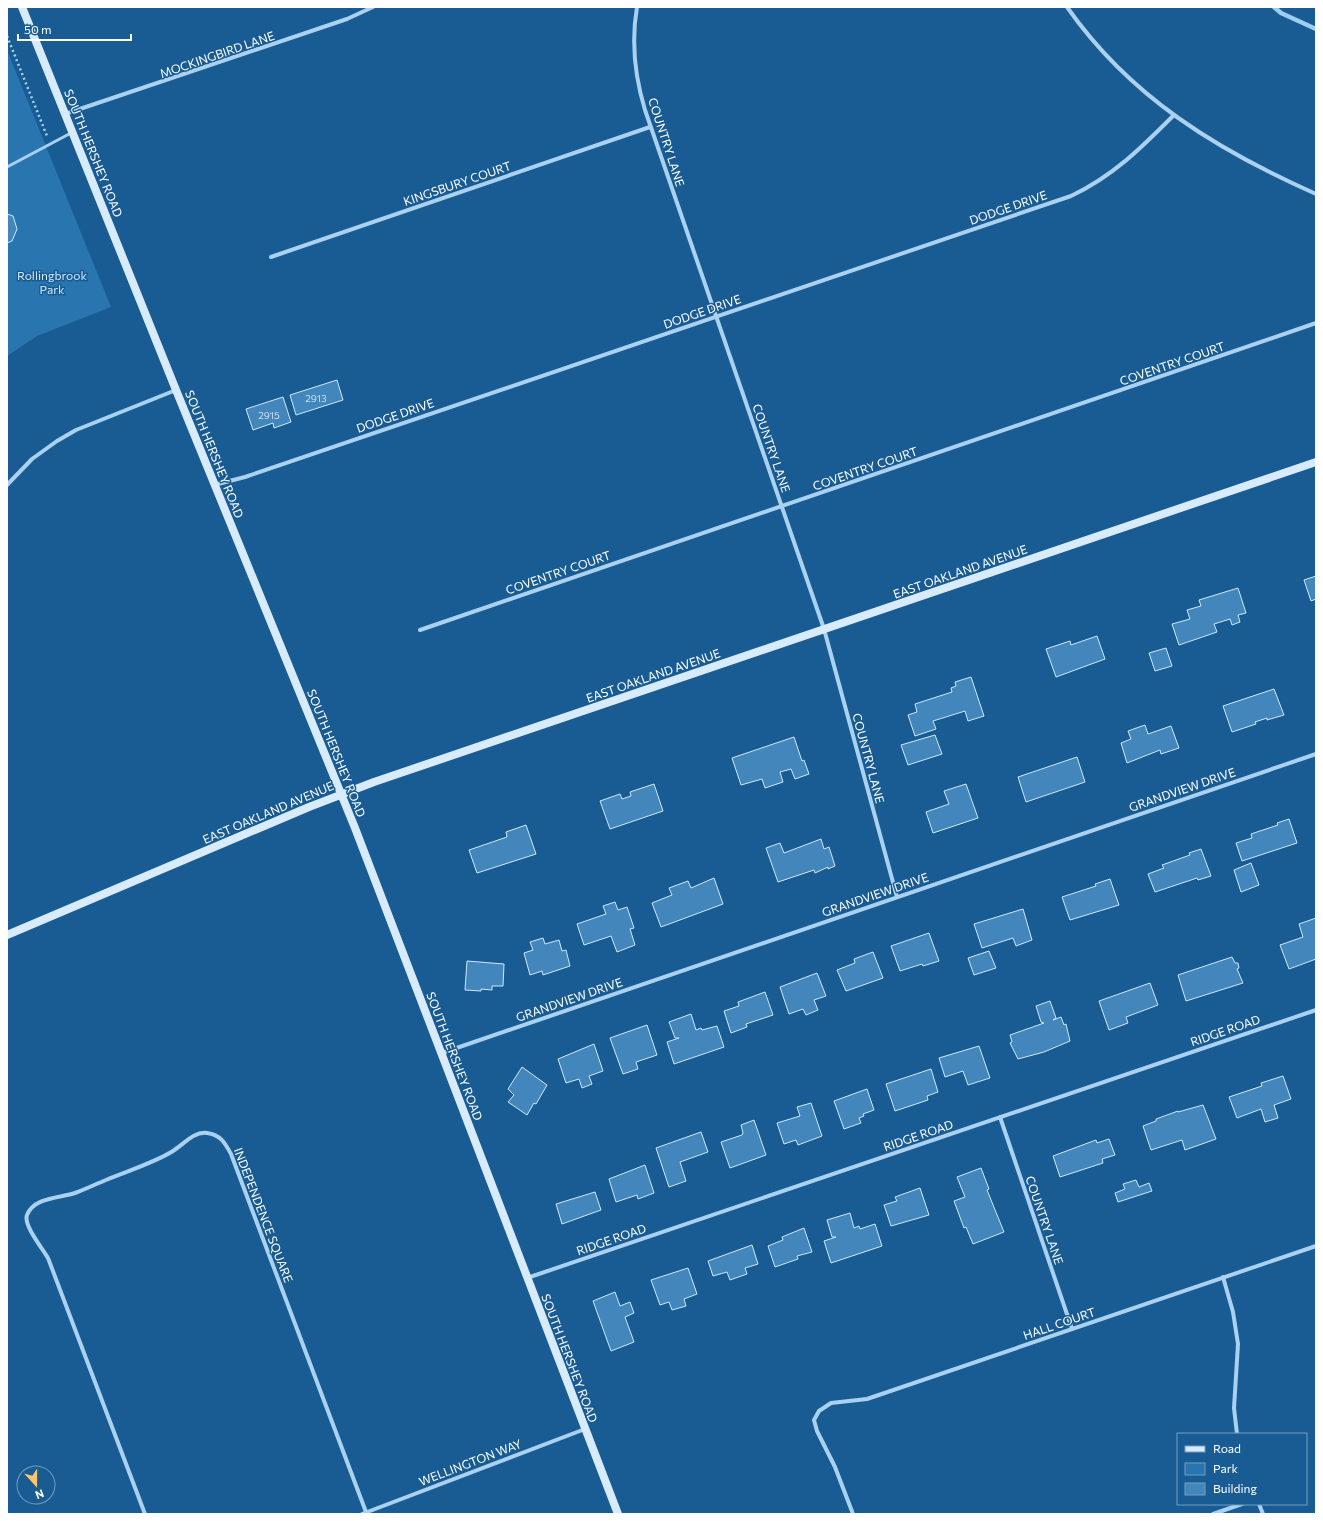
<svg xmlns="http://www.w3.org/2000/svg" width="1323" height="1521" font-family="Commissioner,sans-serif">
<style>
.park{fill:#2975b0}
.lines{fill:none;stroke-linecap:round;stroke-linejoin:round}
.stream{stroke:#9dcef2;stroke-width:4.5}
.building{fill:#4286bb;stroke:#d1e9fb}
.path{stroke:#aad1f0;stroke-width:2.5;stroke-dasharray:2 3;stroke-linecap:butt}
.lane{stroke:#aad1f0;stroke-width:3}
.street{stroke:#aad1f0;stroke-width:4}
.secondary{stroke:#d8ebfb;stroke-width:8}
.labels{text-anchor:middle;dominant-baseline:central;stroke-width:3;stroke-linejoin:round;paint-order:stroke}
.number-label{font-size:10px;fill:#d0e1ee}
.street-label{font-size:12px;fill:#fff;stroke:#195c94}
.park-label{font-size:12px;fill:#d1e9fb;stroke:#195c94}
</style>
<rect width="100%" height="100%" fill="#195c94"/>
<path class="park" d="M7,50l104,257 -74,29 -30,20z"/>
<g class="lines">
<path class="stream" d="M1274,7l7,6 35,16"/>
</g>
<path class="building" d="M7,214l6,2 4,13 -5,12 -5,2z
M337,380l6,20 -47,15 -6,-20z
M283,397l8,25 -17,6 -1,-5 -20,7 -7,-21z
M1316,576v23l-5,2 -7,-21z
M1238,588l8,25 -8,2 2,7 -8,3 -2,-6 -16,5 3,8 -38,13 -7,-21 18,-5 -3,-9 14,-4 -2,-6z
M1097,636l8,23 -49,18 -10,-28 24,-8 1,4z
M1166,648l6,18 -17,5 -6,-18z
M971,677l13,39 -16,5 -3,-10 -32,10 3,8 -21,7 -7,-21 9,-3 -2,-8 37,-12 -1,-4 5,-2 -1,-4z
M1274,689l10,26 -17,5v-2l-12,4 1,2 -24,8 -9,-26z
M1145,725l3,9 23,-8 8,22 -18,6 -1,-4 -33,13 -6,-20 10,-4 -3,-8z
M935,735l7,19 -34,11 -7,-20z
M794,737l8,24 2,-1 5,14 -14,5 -4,-10 -11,3 3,10 -18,6 -3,-9 -21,6 -9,-27z
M1077,757l8,25 -59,20 -8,-25z
M654,784l9,27 -53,18 -10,-28 20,-7 2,5 9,-3 -1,-4z
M966,784l12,34 -45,15 -7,-21 23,-8 -5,-13z
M1289,819l8,24 -55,18 -6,-18 16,-5 -1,-4 27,-9 -1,-2z
M526,825l10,29 -59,19 -8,-23 38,-13 -1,-5z
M821,839l3,10 5,-2 6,19 -7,3v-2l-13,6 -1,-3 -36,12 -12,-34 14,-5 4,10z
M1201,849l10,27 -13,4 -1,-2 -42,14 -7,-18 16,-6 -2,-3 28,-10 -1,-2z
M1251,863l8,22 -18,7 -7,-22z
M714,878l9,26 -62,23 -9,-24 20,-8 -3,-7 19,-7 3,7z
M1110,879l9,26 -49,15 -8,-23 34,-11 -1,-2z
M615,902l3,8 9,-3 7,21 -4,1 5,16 -18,7 -6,-16 -27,9 -7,-21 29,-10 -3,-8z
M1023,909l9,31 -16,6 -3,-8 -31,10 -8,-24z
M1316,918v41l-27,10 -9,-24 23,-8 -4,-13z
M929,933l10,28 -16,5 -1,-2 -22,7 -9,-25z
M543,938l2,6 14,-4 3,11 4,-1 4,16 -27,9 -1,-4 -12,4 -6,-22 9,-3 -3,-8z
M989,951l7,17 -22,7 -6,-17z
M873,952l10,26 -37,13 -9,-21 18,-7 -1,-4z
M1232,957l3,6h3l1,5 -2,1 6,14 -57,18 -8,-26z
M467,961l37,3 -1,22h-11v4l-11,-1v2l-16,-1z
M817,973l9,23 -12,4 4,10 -12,5 -3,-6 -14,5 -9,-27z
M1150,983l8,22 -32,12 2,6 -19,7 -10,-29z
M765,992l8,23 -27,9 1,3 -16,6 -7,-22 15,-5 -1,-4z
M1050,1001l6,17 -3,2 8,-3 3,8 2,-1 4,17 -26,11 -26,7 -8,-16 2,-1 -2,-7 34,-12 -3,-1 -5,-16z
M691,1014l5,16 5,-2 1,2 15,-4 7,21 -50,17 -7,-22 12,-4h-4l-6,-16z
M647,1025l10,30 -21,7 2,7 -15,5 -13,-36z
M594,1044l9,27 -14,5 3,8 -10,4 -3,-9 -13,4 -8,-24z
M979,1046l11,32 -22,7 -5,-14 -18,6 -6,-19z
M522,1067l25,18 -11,19 -2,-1 -7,12 -19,-13 6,-7 -6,-6z
M931,1069l7,23 -11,4 1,4 -33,11 -9,-27z
M1283,1076l8,23 -17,6 4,13 -13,4 -4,-13 -24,9 -8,-21 33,-11 -1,-3z
M867,1089l7,21 -11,4 1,2 -5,2 2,5 -17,6 -10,-28z
M811,1103l11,33 -24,9 -2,-5 -12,4 -7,-21 23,-7 -3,-9z
M1203,1105l13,34 -31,11 -3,-10 -31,10 -8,-24 13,-5v-2l22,-8v1z
M754,1120l12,35 -36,13 -9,-26 21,-7 1,-2 -2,-8z
M701,1132l7,20 -28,10 6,19 -17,6 -13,-39z
M1109,1139l6,16 -13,4 1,4 -43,14 -7,-21 43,-16 1,3z
M645,1165l9,28 -16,6 -1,-4 -21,7 -7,-23z
M981,1168l8,21 -2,1 17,42 -31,12 -7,-17 -2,1 -10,-27 11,-4 -8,-20z
M1136,1180l3,7 10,-4 3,8 -34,11 -3,-9 10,-4 -2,-5z
M920,1188l9,27 -38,11 -7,-21 13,-4 -2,-4z
M595,1192l6,18 -39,14 -6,-20z
M850,1213l4,15 5,-2 1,3 15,-5 7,22 -51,17 -7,-22 12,-4h-4l-5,-17z
M804,1228l8,24 -15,4 1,3 -23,8 -7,-21 15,-6 -1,-3z
M752,1245l6,19 -13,4 2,6 -17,6 -3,-8 -14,4 -5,-15z
M688,1268l9,26 -13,5 2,7 -14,4 -3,-8 -9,3 -9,-25z
M615,1292l5,14 10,-4 4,11 -9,4 9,25 -23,9 -18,-50z"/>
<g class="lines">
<path class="path" d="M7,36l40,100"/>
<path class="lane" d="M7,167l64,-34"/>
<path class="street" d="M637,7c-6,35 -2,70 8,103l179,519 73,268
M1067,7c63,90 150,143 249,187
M65,114l282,-95 26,-12
M271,257l379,-130
M7,485l25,-26 25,-18 19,-11 100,-40
M214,485l31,-8 826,-281c42,-20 69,-47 102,-80
M420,630l896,-307
M442,1053l874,-299
M1000,1117l72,212
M1223,1277l10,35 5,32 -4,64 3,26
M527,1278l789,-268
M1259,1504l4,10
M145,1514l-97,-256c-5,-9 -25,-33 -21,-43 7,-18 33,-17 48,-22 11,-4 21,-9 31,-13 21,-9 48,-17 67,-29 11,-7 21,-20 34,-18 14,2 18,10 24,21l135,358
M362,1514l223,-85
M853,1514l-18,-47 -18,-36 -3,-11 5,-9 12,-8 36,-4 449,-153
M1213,1514l29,-10"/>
<path class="secondary" d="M22,7l154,383 179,438 263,686
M7,935l302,-128 65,-25 942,-320"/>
</g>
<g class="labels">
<g class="number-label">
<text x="316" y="398">2913</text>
<text x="269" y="415">2915</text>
</g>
<g class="street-label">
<text transform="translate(217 54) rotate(-19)">MOCKINGBIRD LANE</text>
<text transform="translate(667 142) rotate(72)">COUNTRY LANE</text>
<text transform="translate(94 153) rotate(68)">SOUTH HERSHEY ROAD</text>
<text transform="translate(457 183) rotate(-19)">KINGSBURY COURT</text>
<text transform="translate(1008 207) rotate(-19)">DODGE DRIVE</text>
<text transform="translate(702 311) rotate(-19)">DODGE DRIVE</text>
<text transform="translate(1172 363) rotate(-19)">COVENTRY COURT</text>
<text transform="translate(395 415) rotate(-19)">DODGE DRIVE</text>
<text transform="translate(772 448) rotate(71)">COUNTRY LANE</text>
<text transform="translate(215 454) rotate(68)">SOUTH HERSHEY ROAD</text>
<text transform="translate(865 468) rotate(-19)">COVENTRY COURT</text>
<text transform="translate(960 571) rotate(-19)">EAST OAKLAND AVENUE</text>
<text transform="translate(558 572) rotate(-19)">COVENTRY COURT</text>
<text transform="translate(653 675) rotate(-19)">EAST OAKLAND AVENUE</text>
<text transform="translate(337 753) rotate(68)">SOUTH HERSHEY ROAD</text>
<text transform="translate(869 758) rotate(75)">COUNTRY LANE</text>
<text transform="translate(1182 789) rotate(-19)">GRANDVIEW DRIVE</text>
<text transform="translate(268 812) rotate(-23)">EAST OAKLAND AVENUE</text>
<text transform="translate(875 894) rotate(-19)">GRANDVIEW DRIVE</text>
<text transform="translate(569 999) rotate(-19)">GRANDVIEW DRIVE</text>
<text transform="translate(1225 1030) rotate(-19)">RIDGE ROAD</text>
<text transform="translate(455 1056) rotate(69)">SOUTH HERSHEY ROAD</text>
<text transform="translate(918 1135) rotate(-19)">RIDGE ROAD</text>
<text transform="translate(264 1215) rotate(69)">INDEPENDENCE SQUARE</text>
<text transform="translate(1045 1220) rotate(71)">COUNTRY LANE</text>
<text transform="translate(611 1239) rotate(-19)">RIDGE ROAD</text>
<text transform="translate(1059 1323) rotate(-19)">HALL COURT</text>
<text transform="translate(570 1358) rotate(69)">SOUTH HERSHEY ROAD</text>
<text transform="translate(470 1462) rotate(-21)">WELLINGTON WAY</text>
</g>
<g class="park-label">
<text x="52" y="275">Rollingbrook<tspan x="52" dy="14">Park</tspan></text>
</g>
</g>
<rect width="1323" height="1521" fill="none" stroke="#ffffff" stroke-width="16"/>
<rect x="1177" y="1433" width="130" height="72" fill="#195c94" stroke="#759dbf"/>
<rect x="1185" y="1446" width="20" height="6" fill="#d8ebfb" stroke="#759dbf"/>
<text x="1213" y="1453" font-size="12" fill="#ffffff">Road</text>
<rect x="1185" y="1463" width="20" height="12" fill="#2975b0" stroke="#759dbf"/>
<text x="1213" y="1473" font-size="12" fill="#ffffff">Park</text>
<rect x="1185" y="1483" width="20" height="12" fill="#4286bb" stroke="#759dbf"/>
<text x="1213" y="1493" font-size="12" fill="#ffffff">Building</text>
<g transform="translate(36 1485) rotate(159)"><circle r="19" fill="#195c94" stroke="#759dbf"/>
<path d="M0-3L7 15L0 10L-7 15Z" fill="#ffc369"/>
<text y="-6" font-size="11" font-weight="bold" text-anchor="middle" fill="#ffffff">N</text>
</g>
<path d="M18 34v6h113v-6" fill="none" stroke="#ffffff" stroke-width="2"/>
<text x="24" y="34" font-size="12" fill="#ffffff" stroke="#195c94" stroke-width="3" paint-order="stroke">50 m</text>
</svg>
